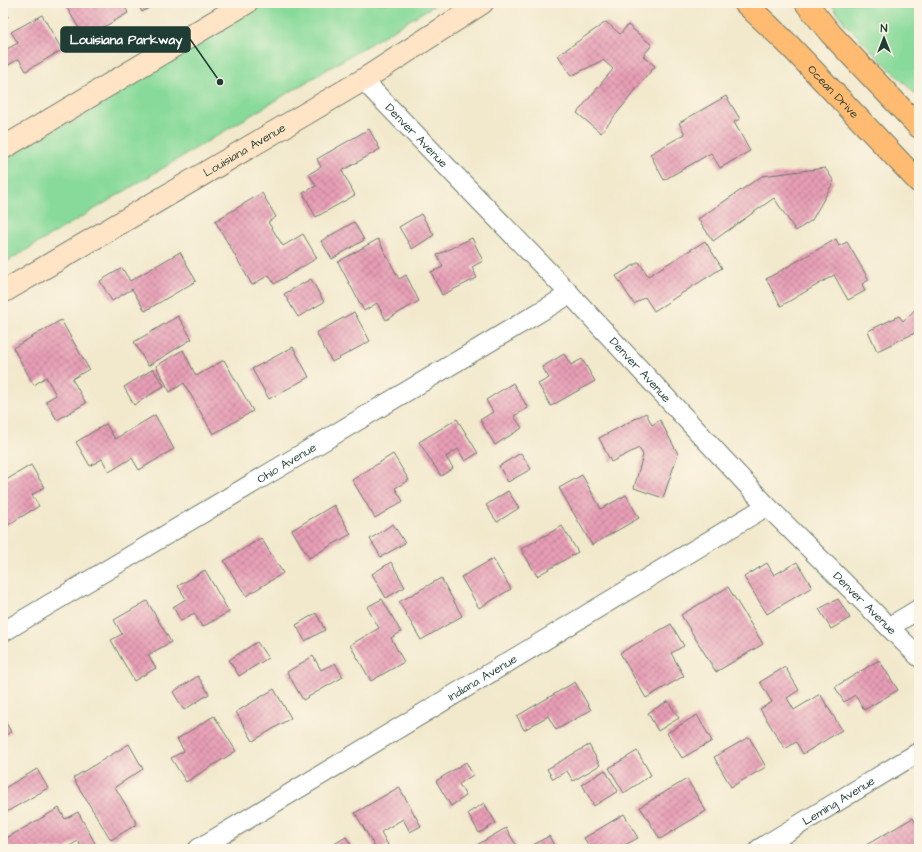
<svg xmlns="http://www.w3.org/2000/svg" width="922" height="852" font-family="'Architects Daughter',sans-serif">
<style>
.green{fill:#88da9a;stroke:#548c67}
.building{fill:url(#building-cross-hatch)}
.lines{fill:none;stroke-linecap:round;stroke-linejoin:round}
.street-casing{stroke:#69796a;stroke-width:21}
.secondary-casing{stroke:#69796a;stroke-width:24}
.primary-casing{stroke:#69796a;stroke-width:24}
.street{stroke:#fff;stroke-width:19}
.secondary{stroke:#ffe4c6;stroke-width:22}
.primary{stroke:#ffbb71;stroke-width:22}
.labels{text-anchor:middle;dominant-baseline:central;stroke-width:4;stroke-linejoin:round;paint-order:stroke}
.street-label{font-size:12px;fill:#1f3d34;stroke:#fcf5e5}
.leader{fill:none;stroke:#1f3d34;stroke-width:1.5}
.callout-dot{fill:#1f3d34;stroke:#fcf5e5;stroke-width:1.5}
.callout{fill:#1f3d34;stroke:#1f3d34;stroke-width:1.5}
.callout-label{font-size:13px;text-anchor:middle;font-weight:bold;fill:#fff}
</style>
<defs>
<pattern id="building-cross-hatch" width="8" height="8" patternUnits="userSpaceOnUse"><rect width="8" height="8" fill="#e89eb6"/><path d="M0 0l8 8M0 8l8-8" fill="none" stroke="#bb8295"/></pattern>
</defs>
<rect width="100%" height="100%" fill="#fcf5e5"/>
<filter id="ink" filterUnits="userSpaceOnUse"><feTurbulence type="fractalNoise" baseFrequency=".025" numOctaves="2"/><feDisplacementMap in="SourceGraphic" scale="8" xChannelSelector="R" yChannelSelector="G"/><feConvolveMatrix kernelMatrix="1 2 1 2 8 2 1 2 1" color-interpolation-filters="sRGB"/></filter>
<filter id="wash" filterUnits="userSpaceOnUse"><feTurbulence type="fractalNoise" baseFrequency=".012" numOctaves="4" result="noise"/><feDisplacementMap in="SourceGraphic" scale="16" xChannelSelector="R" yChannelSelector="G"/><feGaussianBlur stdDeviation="0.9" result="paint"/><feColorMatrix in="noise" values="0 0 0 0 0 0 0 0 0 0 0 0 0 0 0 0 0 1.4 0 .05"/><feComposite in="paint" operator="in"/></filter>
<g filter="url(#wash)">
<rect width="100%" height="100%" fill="#f2e9cd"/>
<path class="green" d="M266,3h172l-435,261v-104z
M830,3h89v95l-73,-73z"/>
<g id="blocks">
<path class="building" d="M64,3h59l5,10 -43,25z
M137,3h20l-15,9z
M3,8l5,9 -5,3z
M42,15l20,35 -36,21 -7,-12 -12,7 -4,-8v-7l15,-8 -7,-11z
M606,22l14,12 8,-9 24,20 -9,11 12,10 -54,67 -24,-20 36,-44 -10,-9 -32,16 -13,-21z
M726,96l14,23 -6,3 16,29 -30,17 -9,-15 -47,27 -14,-26 35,-20 -6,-11z
M369,129l11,20 -38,22 13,24 -39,22 -13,-24 13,-7 -7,-12 12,-7 -4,-8z
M825,168l9,13 -22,39 -16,11 -22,-33 -61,43 -15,-22 64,-43z
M262,193l14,24 -8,5 15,24 20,-12 14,24 -43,26 -5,-9 -17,10 -37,-64z
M421,214l13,21 -22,14 -13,-22z
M354,222l10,18 -32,19 -11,-18z
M472,238l11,23 -11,6 5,11 -35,17 -11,-23 12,-5 -6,-12z
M378,239l21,40 7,-4 13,26 -33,19 -9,-17 -13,8 -26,-49z
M836,239l3,7 8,-4 22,38 -7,4 3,7 -17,9 -14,-25 -53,31 -15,-27z
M705,241l17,27 -68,43 -9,-14 -11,7 -18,-28 23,-14 9,14z
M180,252l16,29 -51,30 -13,-22 -20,12 -12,-20 22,-13 8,13z
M311,279l13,23 -26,15 -14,-23z
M919,306v25l-42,20 -9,-20 31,-15 4,5z
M354,312l16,29 -38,21 -16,-29z
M178,316l14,23 -44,27 -14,-24z
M61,320l28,49 -17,10 14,24 -29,17 -11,-19 10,-6 -10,-18 -12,8 -21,-37z
M293,347l16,30 -40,22 -17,-30z
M183,350l13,26 28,-16 29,51 -40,23 -29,-51 -14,9 -14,-26z
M564,354l7,11 11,-6 13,22 -44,25 -13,-22 11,-6 -7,-11z
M153,369l11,17 -30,19 -10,-18z
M513,383l15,25 -14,8 8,12 -27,17 -15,-25 13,-8 -7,-12z
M646,413l6,12 8,-5 18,34 -15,44 -29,-10 9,-33 -4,-7 -28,14 -12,-24z
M155,415l19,34 -35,21 -7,-12 -23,14 -7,-13 -12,7 -14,-24 30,-18 9,15z
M457,419l21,34 -13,8 -7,-12 -12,8 7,11 -12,8 -22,-34z
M521,453l10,16 -23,13 -9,-16z
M393,454l16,26 -14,8 8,13 -28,17 -23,-38z
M31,465l13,22 -12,8 7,11 -36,22v-46z
M582,475l19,34 25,-14 13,23 -47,27 -33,-57z
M508,491l11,17 -22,14 -11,-17z
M334,505l17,29 -42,24 -17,-28z
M393,524l12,19 -24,14 -11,-18z
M562,526l16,26 -41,24 -16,-27z
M261,538l22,35 -37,23 -22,-35z
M493,559l18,30 -32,19 -18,-31z
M391,562l14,25 -19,11 -14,-24z
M797,562l15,25 -45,27 -23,-37 23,-14 7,12z
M205,570l24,42 -27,15 -8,-14 -13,8 -8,-14 13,-8 -8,-13z
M441,578l21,38 -41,24 -22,-38z
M728,587l35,57 -47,28 -35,-57z
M382,599l19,33 -10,6 13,24 -33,19 -21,-36 29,-17 -12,-21z
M838,599l12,19 -19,11 -12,-20z
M147,601l24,41 -23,13 8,13 -22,13 -23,-41 11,-6 -8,-14z
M316,613l9,17 -20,11 -9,-16z
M671,624l13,22 -13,7 13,23 -38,22 -26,-45z
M257,642l11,16 -29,18 -10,-16z
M313,656l8,14 14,-7 8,14 -40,23 -16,-28z
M879,660l19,30 -34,20 -9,-15 -11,7 -9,-15z
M785,667l14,23 -12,8 7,12 26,-16 22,36 -39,24 -7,-12 -11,7 -25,-40 12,-7 -12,-20z
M198,676l11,18 -25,16 -11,-18z
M575,682l16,28 -35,20 -8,-14 -24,14 -7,-14z
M274,689l17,29 -38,23 -17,-29z
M668,701l11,17 -21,13 -10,-18z
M697,715l15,26 -30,17 -15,-25z
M214,716l22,35 -50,31 -15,-24 13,-7 -7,-12z
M3,717l8,15 -8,5z
M749,737l17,30 -35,20 -17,-30z
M129,744l14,25 -28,18 22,37 -26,16 -38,-62z
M589,745l11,20 -27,16 -6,-10 -14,8 -6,-10z
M637,751l14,24 -27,18 -15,-25z
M466,762l7,13 -14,9 7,12 -15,10 -15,-25z
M37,769l11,19 -45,26v-25z
M605,770l13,21 -24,15 -12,-22z
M687,779l19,32 -46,28 -20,-32z
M399,787l22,39 -11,6 -7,-13 -22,13 7,13 -6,4h-6l-21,-36z
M484,803l12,20 -17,10 -11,-20z
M59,808l6,11 13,-7 18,33 -7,4h-7l-4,-8 -14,8h-61v-9z
M624,814l14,24 -13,7 2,4h-36l-7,-11z
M913,818l6,11v15l-7,4 1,1h-54z
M506,828l10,17 -7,4h-32l-2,-3z
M549,836l7,13h-30z
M346,837l8,12h-28z"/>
</g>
</g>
<g filter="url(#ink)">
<use href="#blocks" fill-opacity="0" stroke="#69796a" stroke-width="1"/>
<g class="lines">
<defs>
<g id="street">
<path id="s1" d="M363,80l207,214 197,212 152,151"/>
<path d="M889,627l30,-18"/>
<path id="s2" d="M3,632l567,-338"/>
<path id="s3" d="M198,849l569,-343"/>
<path id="s4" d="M759,849l160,-97"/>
</g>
<g id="secondary">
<path d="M3,148l243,-145"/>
<path id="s5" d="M3,292l360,-212 119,-77"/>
</g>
<g id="primary">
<path id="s6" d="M745,3l45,43 129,136"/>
<path d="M806,3l25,31 88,93"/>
</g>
</defs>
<use href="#street" class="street-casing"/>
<use href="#secondary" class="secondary-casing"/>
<use href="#primary" class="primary-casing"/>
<use href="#street" class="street"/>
<use href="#secondary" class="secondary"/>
<use href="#primary" class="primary"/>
</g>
</g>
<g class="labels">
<g class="street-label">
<text stroke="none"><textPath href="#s6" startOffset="125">Ocean Drive</textPath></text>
<text stroke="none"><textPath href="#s1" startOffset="77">Denver Avenue</textPath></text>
<text stroke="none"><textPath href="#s5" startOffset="280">Louisiana Avenue</textPath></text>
<text stroke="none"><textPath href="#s1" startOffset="401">Denver Avenue</textPath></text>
<text stroke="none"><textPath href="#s2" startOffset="330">Ohio Avenue</textPath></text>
<text stroke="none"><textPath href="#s1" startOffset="725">Denver Avenue</textPath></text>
<text stroke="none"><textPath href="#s3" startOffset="332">Indiana Avenue</textPath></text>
<text stroke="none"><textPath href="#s4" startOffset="93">Leming Avenue</textPath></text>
</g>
</g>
<path class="leader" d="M220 82L190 39"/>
<circle class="callout-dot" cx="220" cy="82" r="4"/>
<rect class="callout" x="61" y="27" width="129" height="25" rx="4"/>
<g class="callout-label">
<text x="126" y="44">Louisiana Parkway</text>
</g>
<rect width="922" height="852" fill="none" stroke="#fcf5e5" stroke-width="16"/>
<g transform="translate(884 38)" stroke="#fcf5e5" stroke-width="3" paint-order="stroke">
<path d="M0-3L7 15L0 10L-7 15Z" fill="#1f3d34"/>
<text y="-6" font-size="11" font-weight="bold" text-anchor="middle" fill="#1f3d34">N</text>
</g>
</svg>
